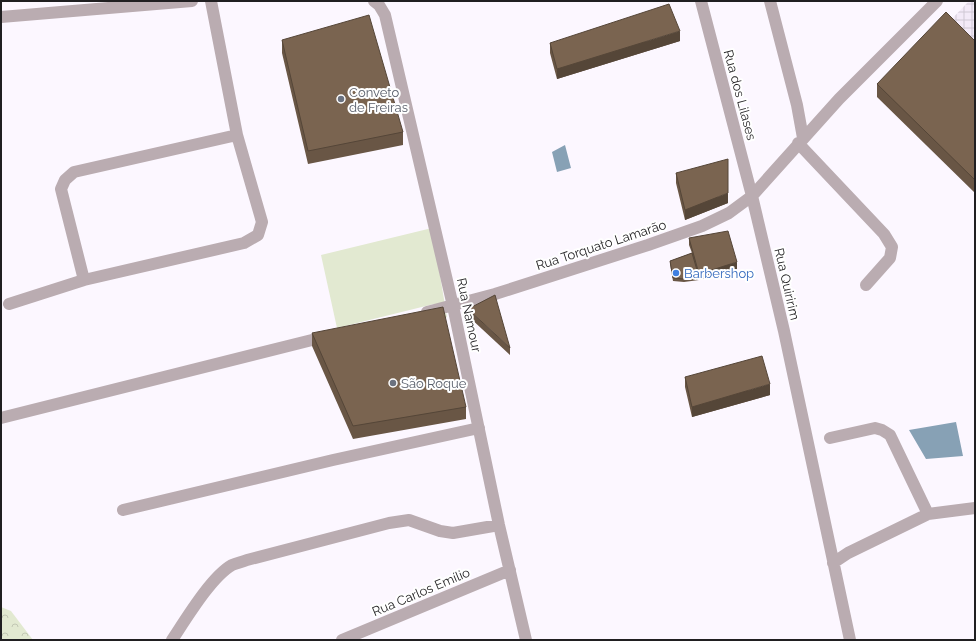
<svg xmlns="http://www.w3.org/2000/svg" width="976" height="641" font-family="Raleway,sans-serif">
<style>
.industrial{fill:url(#industrial-grid)}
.forest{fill:url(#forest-crowns)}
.garden{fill:#e2e9d1}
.water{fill:#87a1b5}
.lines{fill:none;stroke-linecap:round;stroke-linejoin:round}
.minor{stroke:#baacb1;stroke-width:12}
.wall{fill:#695645}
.shaded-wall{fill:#554638}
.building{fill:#7a6450;stroke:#554638}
.worship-dot{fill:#6b7280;stroke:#fff;stroke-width:1.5}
.shop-dot{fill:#3f7fe0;stroke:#fff;stroke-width:1.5}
.labels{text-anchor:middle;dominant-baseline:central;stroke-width:4;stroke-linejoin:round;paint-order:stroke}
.worship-label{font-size:13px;fill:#5b616d;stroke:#fff;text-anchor:start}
.street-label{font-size:13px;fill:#201f21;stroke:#fff}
.shop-label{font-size:13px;fill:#366cbe;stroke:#fff;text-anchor:start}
</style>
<defs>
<pattern id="industrial-grid" width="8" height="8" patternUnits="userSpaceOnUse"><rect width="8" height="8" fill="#f3eaf8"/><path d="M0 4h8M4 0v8" fill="none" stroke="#d0c8d4"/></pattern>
<pattern id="forest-crowns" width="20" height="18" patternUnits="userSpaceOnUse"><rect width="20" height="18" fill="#e2e9d1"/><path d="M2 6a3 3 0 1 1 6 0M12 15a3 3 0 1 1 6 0" fill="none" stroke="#c2c7b3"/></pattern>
</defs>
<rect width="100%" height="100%" fill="#fcf7ff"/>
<path class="industrial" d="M969,1h6v53l-29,-29z"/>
<path class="forest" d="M1,607l10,4 22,29h-32z"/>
<path class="garden" d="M432,228l15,89 -4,3 -9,-16 -97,24 -16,-73z"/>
<path class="water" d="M565,145l6,23 -14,4 -5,-20z
M956,422l7,34 -37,3 -17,-29z"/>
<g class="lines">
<path class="minor" d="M374,1l5,4 6,10 68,291 46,219 27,115
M701,1l51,195 32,135 66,309
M770,1l27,104 6,33
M1,17l191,-16
M798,143l86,91 8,13 -2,11 -24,27
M84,280l-23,-91 4,-9 9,-8 163,-37
M9,304l75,-24 160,-37 14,-8 4,-13 -25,-87 -26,-134
M427,312l68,-18 153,-49 54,-19 27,-13 23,-17 87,-97 98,-98
M1,418l327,-82
M830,438l45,-10 7,2 8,5 38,79
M123,510l210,-50 146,-32
M833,563l15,-10 80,-39 47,-6
M172,640c14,-21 39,-63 60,-75 5,-2 10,-3 15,-5l142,-37 20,-3 31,11 13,2 46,-8
M342,640l168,-70"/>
</g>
<path class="wall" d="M282,40l121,92v13l-95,19 -26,-111z
M680,41l-123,38 -7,-26v-10z
M975,41v152l-98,-96v-13z
M676,173l52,30 -43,17 -9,-37z
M689,238l48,31 -38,11 -15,2 -11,-1 -3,-17v-3l22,-8 -3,-8z
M468,309l42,39v7l-42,-39z
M312,333l154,74v12l-113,20 -41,-93z
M685,377l85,18 -78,22 -7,-30z"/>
<path class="shaded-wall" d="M680,31v10l-123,38v-10z
M728,193v10l-43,17v-10z
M737,262v7l-38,11v-6z
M770,384v11l-78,22v-10z"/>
<path class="building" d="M669,4l11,27 -123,38 -7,-26z
M946,12l29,29v139l-98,-96z
M369,15l34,117 -95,19 -26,-111z
M728,159v34l-43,17 -9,-37z
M728,231l9,31 -38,12 -10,-36z
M692,253l7,24 -15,2 -11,-1 -3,-17z
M495,295l15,53 -42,-39z
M443,307l23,100 -113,19 -41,-93z
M762,356l8,28 -78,23 -7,-30z"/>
<g class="worship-dot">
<circle cx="341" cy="99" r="4"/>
<circle cx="393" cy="383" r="4"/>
</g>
<circle class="shop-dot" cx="676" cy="273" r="4"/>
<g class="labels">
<g class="worship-label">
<text x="349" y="92">Conveto<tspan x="349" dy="15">de Freiras</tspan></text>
<text x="401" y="383">São Roque</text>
</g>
<g class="street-label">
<text transform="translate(740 95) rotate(75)">Rua dos Lilases</text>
<text transform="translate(601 245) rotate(-18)">Rua Torquato Lamarão</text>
<text transform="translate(787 284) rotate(77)">Rua Quiririm</text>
<text transform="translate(469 315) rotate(78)">Rua Namour</text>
<text transform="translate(421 592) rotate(-23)">Rua Carlos Emílio</text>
</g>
<g class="shop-label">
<text x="684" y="273">Barbershop</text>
</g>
</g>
<rect width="976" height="641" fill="none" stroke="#201f21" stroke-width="4"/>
</svg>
